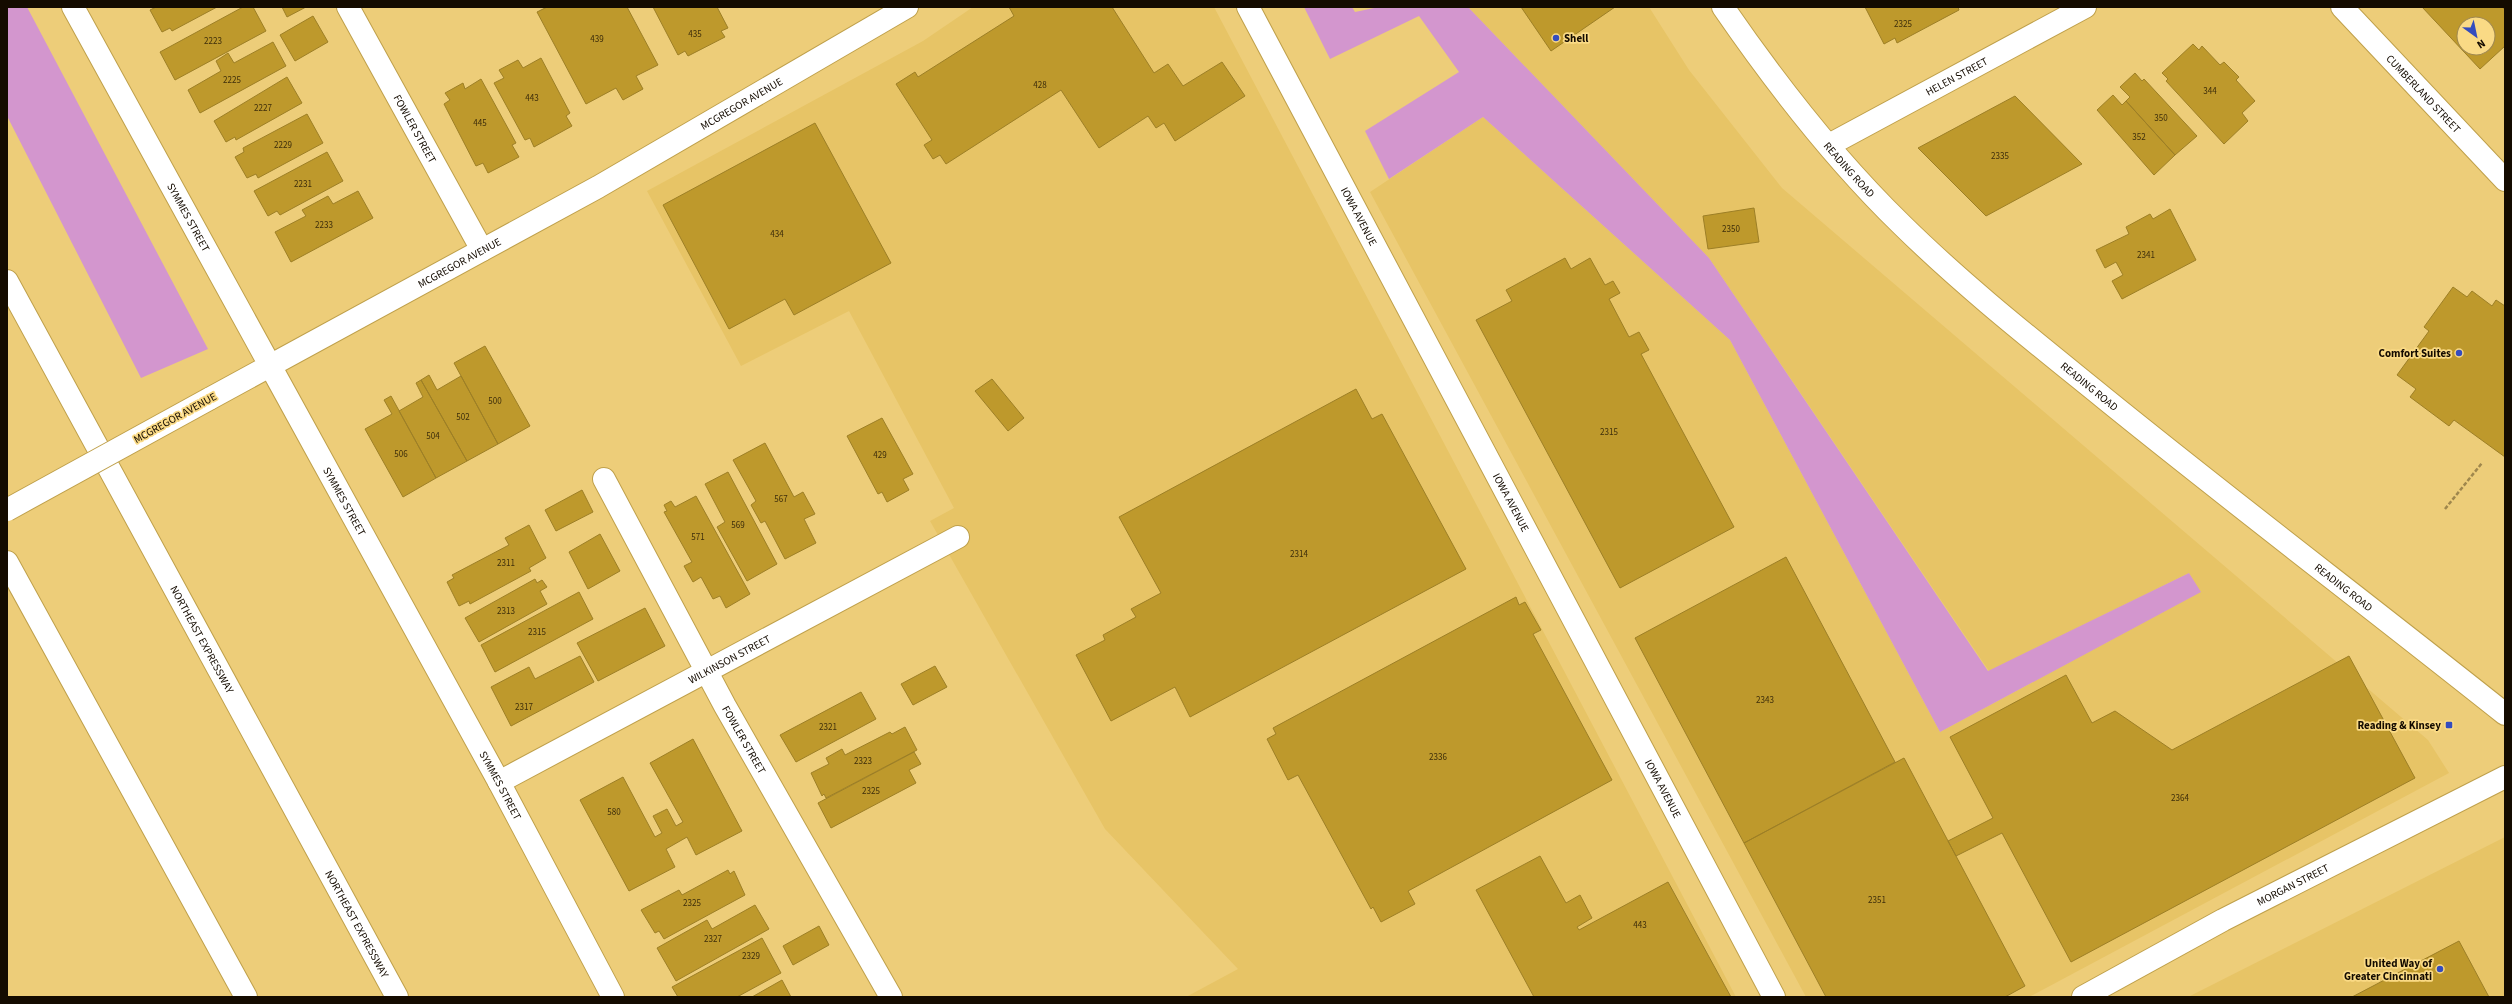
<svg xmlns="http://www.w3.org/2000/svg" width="2512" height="1004" font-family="'Source Sans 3',sans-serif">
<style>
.built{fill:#e7c466}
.green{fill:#d396ce}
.building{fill:#be992c;stroke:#9d7f26;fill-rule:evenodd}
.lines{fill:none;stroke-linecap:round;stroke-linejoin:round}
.street-casing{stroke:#bfa04b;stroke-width:24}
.primary-casing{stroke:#bfa04b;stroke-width:24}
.highway-casing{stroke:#bfa04b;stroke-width:24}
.path{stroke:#9f874d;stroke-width:2.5;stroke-dasharray:4 2;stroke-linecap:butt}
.street{stroke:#fff;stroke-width:22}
.primary{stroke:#fff;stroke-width:22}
.highway{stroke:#fff;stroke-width:22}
.street-bridge-casing{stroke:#bfa04b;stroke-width:24;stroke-linecap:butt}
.street-bridge{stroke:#fff;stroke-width:22}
.poi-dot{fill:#344cbe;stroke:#fada85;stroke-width:1.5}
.labels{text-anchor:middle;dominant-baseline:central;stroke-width:3.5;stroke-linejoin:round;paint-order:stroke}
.number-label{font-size:9px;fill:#3e2e0b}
.poi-label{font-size:11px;font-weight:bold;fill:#140b00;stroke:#fada85;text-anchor:end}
.street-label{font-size:11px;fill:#140b00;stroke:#fada85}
</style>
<rect width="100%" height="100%" fill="#edcd79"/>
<path class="built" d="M973,7h241l522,990h-550l52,-28 -133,-140 -175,-308 24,-13 -105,-197 -108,55 -94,-175 276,-150z
M1468,7h181l40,63 93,118 646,552 21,33 -420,224h-223l-436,-805 113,-75 247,223 210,392 260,-140 -11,-19 -200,98 -280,-413z
M2505,837v160h-317z"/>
<path class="green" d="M7,7h20l181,342 -67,29 -134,-262z
M1304,7h48l3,5 24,-5h89l241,251 279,413 201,-98 12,19 -261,140 -210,-392 -247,-223 -94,62 -24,-48 94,-59 -40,-56 -89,43z"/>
<path class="building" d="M156,7h61l-45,24 -2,-3 -8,4 -12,-22z
M243,7h10l13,24 -91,49 -15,-28z
M282,7h24l-19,10z
M547,7h80l31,58 -22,11 7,13 -20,11 -7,-12 -30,16 -49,-92z
M653,7h64l11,21 -7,3 4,6 -37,19 -3,-5 -7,4z
M1009,7h103l42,66 14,-9 15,22 39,-24 23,34 -70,45 -11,-18 -8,5 -8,-12 -49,32 -38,-58 -115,74 -6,-9 -7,4 -9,-14 8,-5 -36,-56 19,-12 3,5 96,-61z
M1521,7h94l-64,44z
M1865,7h93l1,3 -62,33 -2,-5 -11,6z
M2422,7h80l3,3v36l-25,23zM2464,24h24v24h-24z
M313,16l15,26 -33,19 -15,-26z
M273,42l13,24 -86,47 -12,-23 33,-19 -5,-10 12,-8 6,10z
M2193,44l6,6 3,-4 18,19 4,-3 15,15 -3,3 19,21 -13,12 6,8 -24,23 -58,-63 2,-2 -6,-6z
M541,58l29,55 -4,3 6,10 -38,21 -4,-9 -5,2 -31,-57 10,-5 -5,-8 19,-10 5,8z
M2135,73l7,8 2,-2 53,57 -22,19 -49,-54 4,-4 -10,-10z
M287,77l15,26 -66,37 -1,-3 -9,5 -12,-21z
M481,79l35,64 -4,2 7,12 -31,16 -5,-10 -7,3 -32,-62 6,-4 -5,-7 18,-10 2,6z
M2113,95l9,10 4,-4 49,54 -21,20 -57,-65z
M2015,96l67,68 -96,52 -68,-68z
M307,114l16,29 -65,35 -2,-4 -9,4 -12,-21 9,-5 -1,-4z
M815,123l76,140 -97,52 -9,-16 -56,30 -66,-124z
M327,152l16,29 -63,34 -3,-4 -9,5 -14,-25z
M358,191l15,27 -82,44 -16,-30 31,-16 -4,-6 26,-14 5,8z
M1754,208l5,34 -51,7 -5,-33z
M2170,209l26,51 -74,39 -10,-18 11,-6 -7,-13 -11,6 -9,-18 33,-16 -3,-7 24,-13 3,5z
M1565,258l6,11 19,-11 15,27 8,-4 7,12 -11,6 20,38 10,-5 10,18 -8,4 93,173 -114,61 -144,-268 36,-19 -6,-11z
M2453,287l14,10 5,-6 20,15 4,-6 9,6v151l-51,-37 -5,6 -39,-29 6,-8 -19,-14 32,-44 -5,-4z
M485,346l45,80 -32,18 -44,-81z
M429,375l8,15 24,-14 37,68 -31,17 -46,-81z
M992,379l32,39 -16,13 -33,-40z
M421,380l46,81 -31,17 -37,-67 24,-14 -7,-14z
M1356,389l16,30 10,-5 84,155 -276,148 -15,-30 -64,34 -35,-66 29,-15 -2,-5 33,-18 -5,-8 30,-16 -42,-76z
M391,396l45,82 -33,19 -38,-68 27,-15 -8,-14z
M882,418l31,56 -10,5 6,11 -22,12 -5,-10 -4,2 -31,-58z
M765,443l29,54 9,-5 12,22 -11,5 12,24 -31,16 -20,-38 -4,2 -10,-18 5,-4 -23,-41z
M728,472l49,92 -30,17 -30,-54 8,-5 -20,-38z
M582,490l11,22 -37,19 -11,-21z
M696,496l54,98 -24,14 -6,-12 -7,3 -12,-22 -8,5 -9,-16 8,-4 -28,-50 3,-1 -3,-6 7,-4 4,6z
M529,525l17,33 -17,10 2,3 -61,33 -1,-3 -10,5 -12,-24 7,-4 -2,-3 57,-30 -4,-7z
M600,534l20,37 -32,18 -19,-37z
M1786,557l109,205 -151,81 -109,-205z
M535,579l2,4 5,-3 5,7 -7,4 7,13 -68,38 -14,-24z
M579,592l14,27 -98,53 -14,-27z
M1516,597l3,8 6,-3 16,28 -8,4 79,146 -204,111 7,13 -34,18 -8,-15 -2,2 -73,-134 -10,5 -21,-41 9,-5 -3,-6z
M645,608l20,38 -67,35 -21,-38z
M580,656l14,26 -83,44 -20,-39 38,-20 6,12z
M2349,656l66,122 -344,184 -69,-129 -46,23 -8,-15 45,-23 -43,-81 116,-62 26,48 23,-12 57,39z
M935,666l12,21 -34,18 -12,-21z
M861,692l15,27 -80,43 -16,-27z
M905,727l12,23 -91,48 -2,-4 -2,2 -11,-23 18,-9 -3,-6 16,-9 3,6 45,-23 2,2z
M693,739l49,92 -46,24 -9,-18 -21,12 9,18 -46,24 -49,-91 43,-23 32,60 7,-4 -9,-17 14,-7 9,17 7,-4 -33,-59z
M914,752l7,12 -12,6 7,13 -85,45 -13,-25z
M1904,758l121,228 -20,11h-179l-82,-154z
M1540,856l26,47 14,-8 12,23 -15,9 2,3 89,-48 63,115h-197l-58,-107z
M728,870l2,4 4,-3 11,24 -81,44 -5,-8 -4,2 -14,-23 38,-20 3,5z
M755,905l14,24 -93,52 -19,-33 50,-28 5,9z
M819,926l10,19 -36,20 -10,-19z
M762,938l19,35 -44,24h-59l-6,-10z
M2459,941l30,56h-137z
M782,980l9,17h-39z"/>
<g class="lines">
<defs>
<g id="street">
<path id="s1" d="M73,7l426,775 114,215"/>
<path id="s2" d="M348,7l134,243"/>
<path id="s3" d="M1248,7l526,990"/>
<path id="s4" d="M2342,7l163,173"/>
<path id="s5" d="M1829,145l256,-138"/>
<path id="s6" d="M209,399l389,-212 309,-180"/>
<path id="s7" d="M604,479l121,227 166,291"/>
<path id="s8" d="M499,782l459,-245"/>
<path id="s9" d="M2083,997l140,-77 282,-143"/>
</g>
<g id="primary">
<path id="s10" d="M1723,7c53,77 112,153 179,218 63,62 133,117 202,173 132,107 268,210 401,316"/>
</g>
<g id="highway">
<path id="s11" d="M7,281l390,716"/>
<path d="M7,562l239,435"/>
</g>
</defs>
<use href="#street" class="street-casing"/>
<use href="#primary" class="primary-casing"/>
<use href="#highway" class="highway-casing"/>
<path class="path" d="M2445,509l37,-46"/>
<use href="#street" class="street"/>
<use href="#primary" class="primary"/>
<use href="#highway" class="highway"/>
<defs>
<path id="street-bridge" d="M7,510l202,-111"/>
</defs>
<use href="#street-bridge" class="street-bridge-casing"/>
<use href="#street-bridge" class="street-bridge"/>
</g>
<g class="poi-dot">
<circle cx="1556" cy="38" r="4"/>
<circle cx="2459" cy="353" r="4"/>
<rect x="2445" y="721" width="8" height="8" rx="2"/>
<circle cx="2440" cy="969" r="4"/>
</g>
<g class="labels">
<g class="number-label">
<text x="1903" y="24">2325</text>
<text x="695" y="34">435</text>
<text x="597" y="39">439</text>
<text x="213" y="41">2223</text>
<text x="232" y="80">2225</text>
<text x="1040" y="85">428</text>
<text x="2210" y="91">344</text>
<text x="532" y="98">443</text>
<text x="263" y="108">2227</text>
<text x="2161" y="118">350</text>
<text x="480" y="123">445</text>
<text x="2139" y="137">352</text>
<text x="283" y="145">2229</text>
<text x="2000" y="156">2335</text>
<text x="303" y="184">2231</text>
<text x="324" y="225">2233</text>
<text x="1731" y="229">2350</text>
<text x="777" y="234">434</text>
<text x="2146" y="255">2341</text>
<text x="495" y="401">500</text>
<text x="463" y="417">502</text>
<text x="1609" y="432">2315</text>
<text x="433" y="436">504</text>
<text x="401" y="454">506</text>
<text x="880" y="455">429</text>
<text x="781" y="499">567</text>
<text x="738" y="525">569</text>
<text x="698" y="537">571</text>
<text x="1299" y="554">2314</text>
<text x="506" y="563">2311</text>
<text x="506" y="611">2313</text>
<text x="537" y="632">2315</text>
<text x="1765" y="700">2343</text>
<text x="524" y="707">2317</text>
<text x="828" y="727">2321</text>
<text x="1438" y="757">2336</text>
<text x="863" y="761">2323</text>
<text x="871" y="791">2325</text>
<text x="2180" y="798">2364</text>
<text x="614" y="812">580</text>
<text x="1877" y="900">2351</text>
<text x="692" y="903">2325</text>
<text x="1640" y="925">443</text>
<text x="713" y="939">2327</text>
<text x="751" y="956">2329</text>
</g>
<g class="poi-label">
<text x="1564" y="38" text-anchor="start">Shell</text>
<text x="2451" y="353">Comfort Suites</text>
<text x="2441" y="725">Reading &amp; Kinsey</text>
<text x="2432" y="963">United Way of<tspan x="2432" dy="13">Greater Cincinnati</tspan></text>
</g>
<g class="street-label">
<text stroke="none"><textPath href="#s5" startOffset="145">HELEN STREET</textPath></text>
<text stroke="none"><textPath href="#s4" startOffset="119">CUMBERLAND STREET</textPath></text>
<text stroke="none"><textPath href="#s6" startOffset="609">MCGREGOR AVENUE</textPath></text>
<text stroke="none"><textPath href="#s2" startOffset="139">FOWLER STREET</textPath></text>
<text stroke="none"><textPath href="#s10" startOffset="206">READING ROAD</textPath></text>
<text stroke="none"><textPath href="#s3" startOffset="237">IOWA AVENUE</textPath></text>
<text stroke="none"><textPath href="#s1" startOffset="240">SYMMES STREET</textPath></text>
<text stroke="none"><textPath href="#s6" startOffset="285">MCGREGOR AVENUE</textPath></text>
<text stroke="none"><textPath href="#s10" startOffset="530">READING ROAD</textPath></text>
<text transform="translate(175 418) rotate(-29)">MCGREGOR AVENUE</text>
<text stroke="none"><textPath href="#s1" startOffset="564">SYMMES STREET</textPath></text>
<text stroke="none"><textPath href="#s3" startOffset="561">IOWA AVENUE</textPath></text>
<text stroke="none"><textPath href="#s10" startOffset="854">READING ROAD</textPath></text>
<text stroke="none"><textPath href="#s11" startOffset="408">NORTHEAST EXPRESSWAY</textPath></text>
<text stroke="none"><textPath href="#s8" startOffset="261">WILKINSON STREET</textPath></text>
<text stroke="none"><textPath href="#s7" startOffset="296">FOWLER STREET</textPath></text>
<text stroke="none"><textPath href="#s1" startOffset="888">SYMMES STREET</textPath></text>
<text stroke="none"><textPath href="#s3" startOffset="885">IOWA AVENUE</textPath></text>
<text stroke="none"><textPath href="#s9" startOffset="238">MORGAN STREET</textPath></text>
<text stroke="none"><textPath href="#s11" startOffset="732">NORTHEAST EXPRESSWAY</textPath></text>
</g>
</g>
<rect width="2512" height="1004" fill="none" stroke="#140b00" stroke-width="16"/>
<g transform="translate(2476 36) rotate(147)"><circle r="19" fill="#fada85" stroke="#9e8750"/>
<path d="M0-3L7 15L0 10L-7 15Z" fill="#344cbe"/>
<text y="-6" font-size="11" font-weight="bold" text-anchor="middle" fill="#140b00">N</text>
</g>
</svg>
